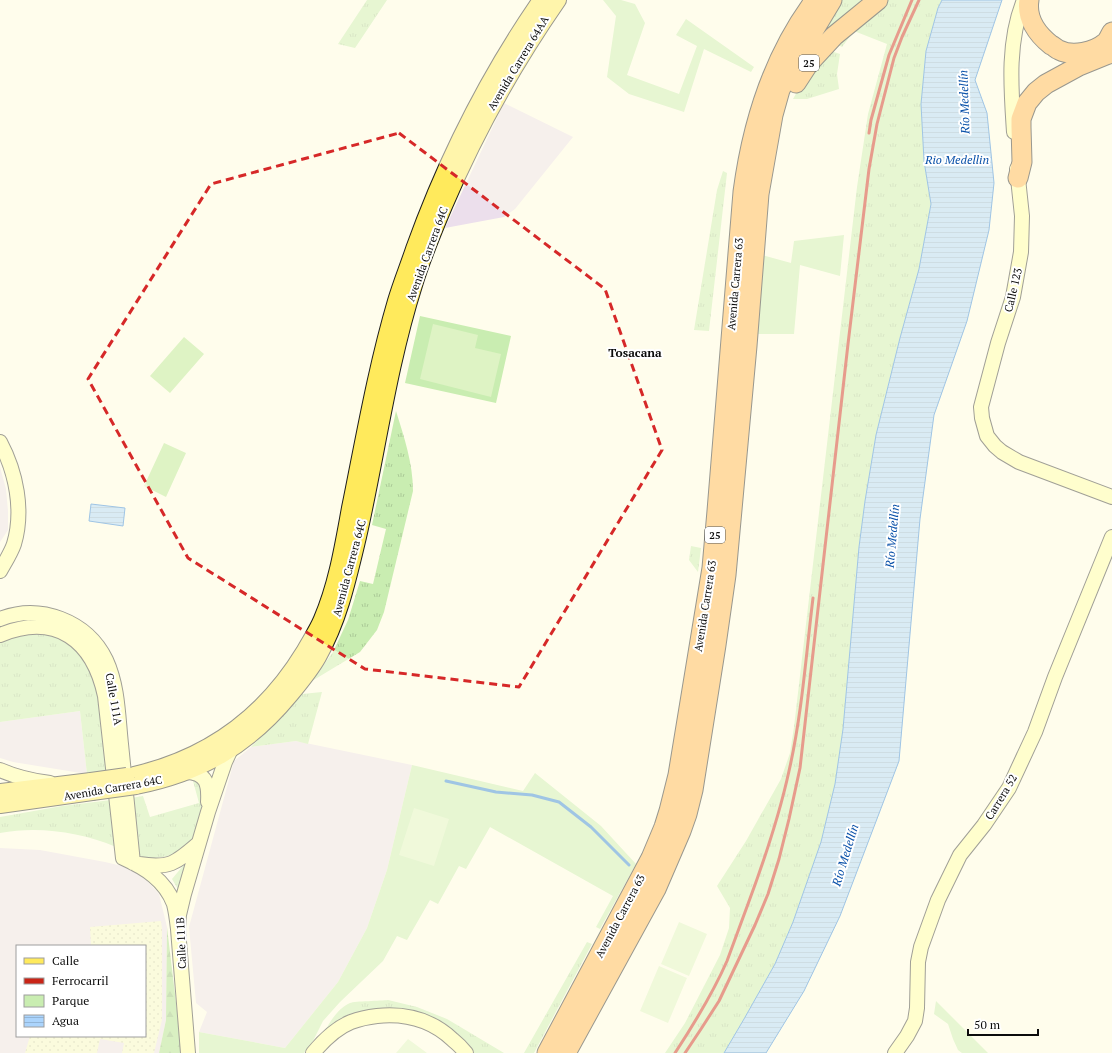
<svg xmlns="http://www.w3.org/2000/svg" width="1112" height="1053" font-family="'PT Serif',serif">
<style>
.industrial{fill:#ecdfec;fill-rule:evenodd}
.farmland{fill:url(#farmland-dots)}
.grass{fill:url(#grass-tufts)}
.forest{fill:url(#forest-firs)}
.park{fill:#c9edb1}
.pitch{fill:#def3c4}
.water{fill:url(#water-rules);stroke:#2b80da}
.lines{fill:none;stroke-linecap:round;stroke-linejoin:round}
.stream{stroke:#2b80da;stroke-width:3}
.secondary-casing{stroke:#2e2e2e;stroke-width:16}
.primary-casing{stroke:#1d1d1d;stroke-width:18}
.highway-casing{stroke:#1d1d1d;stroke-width:21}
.secondary{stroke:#ffffa7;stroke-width:14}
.primary{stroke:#ffea5c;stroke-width:16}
.highway{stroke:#ffb24a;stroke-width:19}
.rail{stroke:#c92417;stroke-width:3}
.primary-bridge-casing{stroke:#1d1d1d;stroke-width:18;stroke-linecap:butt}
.primary-bridge{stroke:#ffea5c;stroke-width:16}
.marked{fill:none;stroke:#d62828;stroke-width:3;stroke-dasharray:8 5;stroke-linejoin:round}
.labels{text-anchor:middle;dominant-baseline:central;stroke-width:4;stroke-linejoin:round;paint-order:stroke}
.shield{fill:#fff;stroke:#555;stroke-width:1}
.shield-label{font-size:10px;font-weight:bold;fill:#0c0c0c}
.street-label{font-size:11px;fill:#0c0c0c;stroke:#fff}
.water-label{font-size:12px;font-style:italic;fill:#0a51a9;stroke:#fff}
.neighbourhood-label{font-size:12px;font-weight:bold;fill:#0c0c0c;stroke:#fff}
</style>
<defs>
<pattern id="farmland-dots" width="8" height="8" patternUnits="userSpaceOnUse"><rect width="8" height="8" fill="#f6f8c9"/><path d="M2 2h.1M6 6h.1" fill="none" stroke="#d2d3ab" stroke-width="1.8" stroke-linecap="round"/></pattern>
<pattern id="grass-tufts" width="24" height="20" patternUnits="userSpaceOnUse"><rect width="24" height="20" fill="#c9edb1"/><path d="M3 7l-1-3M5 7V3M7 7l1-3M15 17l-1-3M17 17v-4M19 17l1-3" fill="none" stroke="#abca97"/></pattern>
<pattern id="forest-firs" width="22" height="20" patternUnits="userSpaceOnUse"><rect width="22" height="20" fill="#aadf8f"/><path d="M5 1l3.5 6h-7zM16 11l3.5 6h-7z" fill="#91be7a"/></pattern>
<pattern id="water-rules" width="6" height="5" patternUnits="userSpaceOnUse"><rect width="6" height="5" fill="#abd4fc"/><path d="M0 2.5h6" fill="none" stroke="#92b5d7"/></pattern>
</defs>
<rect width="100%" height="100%" fill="#fffdec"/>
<path class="industrial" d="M504,103l69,34 -58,72 -11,8 -59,11z
M0,467l6,22 2,22v19l-8,12z
M80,711l7,63 -74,-12 -13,-4v-36z
M296,741l116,24 -25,105 -20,58 -29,54 -53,66 -86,-16 8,-20 -11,-9 -7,-76 45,-166 17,-14z
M0,848l40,2 65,12 17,4 14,7 12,9 11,12 8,33 -1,93 -7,33h-159zM17,946h128v90h-128z"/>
<path class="farmland" d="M161,921l1,8v91l-8,33h-32l2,-10 -24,-4 -3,14h-72l5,-17h115v-90h-54l-1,-19z"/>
<path class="grass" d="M367,0h20l-32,48 -17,-4z
M825,0h37l-43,37z
M885,0h57l-4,8 -12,43 -5,53 3,57 7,43 -12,65 -19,69 -24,97 -11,66 -6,46 -16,182 -8,55 -14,58 -28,80 -18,42 -31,55 -20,34h-59l20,-30 35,-68 9,-27 1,-20 -13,-22 29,-45 35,-62 9,-26 4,-26 63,-540 11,-73 19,-70 -33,-13 -12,16 -8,-4z
M828,50l12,4 -3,20 2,15 -32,10h-14l10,-18z
M723,171l4,2 -18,158 -15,-1 23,-140z
M396,411c8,26 17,52 17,80l-29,121 -7,18 -17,22 -48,29 21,-29 15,-32 12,-39 13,3 13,-55 -14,-4z
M691,546l10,2 -3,24 -9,-12z
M50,633l19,8 14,15 7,15 7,19 11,80 -21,4 -7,-63 -80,11v-84l3,-2z
M322,692l-14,52 -12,-3 -45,6 51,-53z
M193,781l5,2c1,2 3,5 4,8 3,13 -4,39 -11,51 -2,3 -8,8 -12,10 -12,6 -28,6 -42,8l-6,-62 12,-2 7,21 49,-14z
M111,800l5,47c-36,-15 -77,-21 -116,-14v-16l62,-11z
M187,861l-8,30 -7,-12z
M587,942l5,2 -58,109h-10z
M388,1000l29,7 30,12 57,34h-32l-64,-41 -85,23c6,-12 14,-26 27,-32 5,-2 31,-2 38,-3z"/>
<path class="forest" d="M167,927l15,126h-23l7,-33z"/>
<path class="park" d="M603,0h18l14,4 10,19 -18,52 52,19 18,-48 -21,-11 10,-16 68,48 -3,5 -47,-23 -20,63 -55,-18 -22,-17 9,-61z
M844,235l-4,41 -40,-11 -6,69h-37l5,-79 29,8 3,-22z
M420,316l91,20 -15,67 -91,-20z
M412,765l111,26 12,-18 66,53 35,38 -36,65 -4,-2 17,-31 -123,-69 -24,42 -7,-3 -21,38 -8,-4 -23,40 -10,-4 -14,25 -43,41 -17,19 -11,22 -8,10h-105v-21l86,16 53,-66 29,-54 20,-58z
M936,1001l52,52h-26l-4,-3 -5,-11 -5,-15 -14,-10z"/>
<path class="pitch" d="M433,324l45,11 -3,13 26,6 -10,43 -71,-18z
M184,337l20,17 -34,39 -20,-17z
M164,443l22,10 -20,44 -22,-11z
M414,808l35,11 -15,47 -35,-11z
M679,922l28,12 -18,42 -28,-12z
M659,966l28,12 -19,45 -28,-12z
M408,1039l19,14h-31z"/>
<path class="water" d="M942,0h60l-27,80 12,33 7,70 -5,47 -22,91 -33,94 -14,104 -21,242 -59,155 -36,75 -38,62h-42l20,-34 31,-55 18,-42 28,-80 14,-58 8,-55 16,-182 6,-46 11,-66 24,-97 19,-69 12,-65 -7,-43 -3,-57 5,-53 12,-43z
M91,504l34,4 -2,18 -34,-5z"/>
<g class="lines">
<path class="stream" d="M446,781l50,11 36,3 27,7 32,25 38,38"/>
<defs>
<path id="secondary" d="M1014,132c-3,-44 -7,-90 10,-132
M1017,169l5,47 -1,36 -8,45 -15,46 -17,64 1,11 5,18 8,10 7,6 17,10 93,35
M0,442c16,30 24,68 14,102 -3,9 -9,18 -14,27
M0,619c40,-16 87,2 106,41 12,26 12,56 15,84 4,40 8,79 12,119
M0,635c56,-23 93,5 105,61l18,162c22,10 42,22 51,46 2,8 3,16 4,25
M0,770c16,7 33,11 50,13
M187,772c20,1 22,13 21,30
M139,864c31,5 37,-1 60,-21
M188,1053l-10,-124 1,-14 5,-21 24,-82 17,-50 6,-13
M313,1053c10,-12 23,-25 38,-31 8,-3 17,-5 26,-6 29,-3 55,4 76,24 5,4 9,8 13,13
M895,1053l12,-17 8,-15 2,-13 1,-46 3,-15 17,-47 22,-45 24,-30 25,-37 26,-56 20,-55 57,-140"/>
<path id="primary" d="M134,775c74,-17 131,-59 170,-123 6,-11 13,-21 18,-33 15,-35 21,-73 28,-111 14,-69 26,-139 46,-207 5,-17 12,-34 18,-52 32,-89 73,-171 127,-249
M136,786c65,-13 112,-40 154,-91 10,-12 20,-24 28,-38 21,-37 30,-78 40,-120 19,-84 30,-170 56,-252 8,-27 19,-53 30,-79 31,-73 69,-141 114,-206
M0,792l91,-11
M0,805l92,-13"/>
<path id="highway" d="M1029,0c-3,18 8,34 22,45 3,1 5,4 8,5 14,7 35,2 47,-8 3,-3 4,-7 6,-10
M796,83l13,-20 25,-27 44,-36
M1018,178l4,-16 -1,-35v-8l6,-16 9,-11 10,-8 33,-18 27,-11 6,-2
M547,1053l104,-195 13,-31 5,-16 9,-36 34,-207 5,-57 26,-319c9,-68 30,-136 72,-192
M566,1053l90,-164 25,-58 6,-17 6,-24 23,-145 10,-70 21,-229 12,-152 14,-79 7,-25 8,-17 44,-73"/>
</defs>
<use href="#secondary" class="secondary-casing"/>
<use href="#primary" class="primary-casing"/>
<use href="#highway" class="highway-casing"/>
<use href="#secondary" class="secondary"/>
<use href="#primary" class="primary"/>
<use href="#highway" class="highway"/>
<path class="rail" d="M869,133l2,-13 18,-65 23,-55
M675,1053c19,-29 38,-60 52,-92 7,-19 14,-38 21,-57 16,-43 31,-87 41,-133 13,-57 17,-116 24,-173
M685,1053l16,-24 18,-28 36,-76 13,-31 11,-35 10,-40 11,-51 48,-424 21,-175 8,-45 17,-66 8,-21 17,-37"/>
<defs>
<path id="primary-bridge" d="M91,781l36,-5
M92,792l44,-6"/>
</defs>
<use href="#primary-bridge" class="primary-bridge-casing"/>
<use href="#primary-bridge" class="primary-bridge"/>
</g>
<path d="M0 0H1112V1053H0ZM399,133l206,156 57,161 -143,237 -154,-18 -177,-111 -100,-179 123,-195z" fill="#fffdec" fill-opacity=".55" fill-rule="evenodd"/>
<path class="marked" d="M399,133l206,156 57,161 -143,237 -154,-18 -177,-111 -100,-179 123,-195z"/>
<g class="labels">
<g class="shield">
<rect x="799" y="55" width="20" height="16" rx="3"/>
<rect x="705" y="527" width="20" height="16" rx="3"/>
</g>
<g class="shield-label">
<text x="809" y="63">25</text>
<text x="715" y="535">25</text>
</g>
<g class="street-label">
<text transform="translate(518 63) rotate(-59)">Avenida Carrera 64AA</text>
<text transform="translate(427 254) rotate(-70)">Avenida Carrera 64C</text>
<text transform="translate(735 284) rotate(-85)">Avenida Carrera 63</text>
<text transform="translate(1013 290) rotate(-77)">Calle 123</text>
<text transform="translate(349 568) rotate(-75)">Avenida Carrera 64C</text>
<text transform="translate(705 606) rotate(-81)">Avenida Carrera 63</text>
<text transform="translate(114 699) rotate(80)">Calle 111A</text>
<text transform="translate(113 788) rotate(-10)">Avenida Carrera 64C</text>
<text transform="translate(1001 797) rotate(-59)">Carrera 52</text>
<text transform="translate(620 916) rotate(-62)">Avenida Carrera 63</text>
<text transform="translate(181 943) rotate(-92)">Calle 111B</text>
</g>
<g class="water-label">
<text transform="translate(964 102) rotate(-92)">Río Medellín</text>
<text x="957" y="159">Rio Medellin</text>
<text transform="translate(892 536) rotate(-85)">Río Medellín</text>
<text transform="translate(845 855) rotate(-73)">Río Medellín</text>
</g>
<g class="neighbourhood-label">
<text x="635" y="352">Tosacana</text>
</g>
</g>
<rect x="16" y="945" width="130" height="92" fill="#ffffff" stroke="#9e9e9e"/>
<rect x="24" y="958" width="20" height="6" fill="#ffea5c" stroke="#9e9e9e"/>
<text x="52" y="965" font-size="12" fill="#0c0c0c">Calle</text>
<rect x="24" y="978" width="20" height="6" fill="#c92417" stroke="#9e9e9e"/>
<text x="52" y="985" font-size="12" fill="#0c0c0c">Ferrocarril</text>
<rect x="24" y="995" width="20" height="12" fill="#c9edb1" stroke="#9e9e9e"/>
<text x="52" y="1005" font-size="12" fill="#0c0c0c">Parque</text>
<rect x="24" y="1015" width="20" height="12" fill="url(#water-rules)" stroke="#9e9e9e"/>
<text x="52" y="1025" font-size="12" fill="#0c0c0c">Agua</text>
<path d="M968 1029v6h70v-6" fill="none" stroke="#0c0c0c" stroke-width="2"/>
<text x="974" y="1029" font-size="12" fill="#0c0c0c" stroke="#ffffff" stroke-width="3" paint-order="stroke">50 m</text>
</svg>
